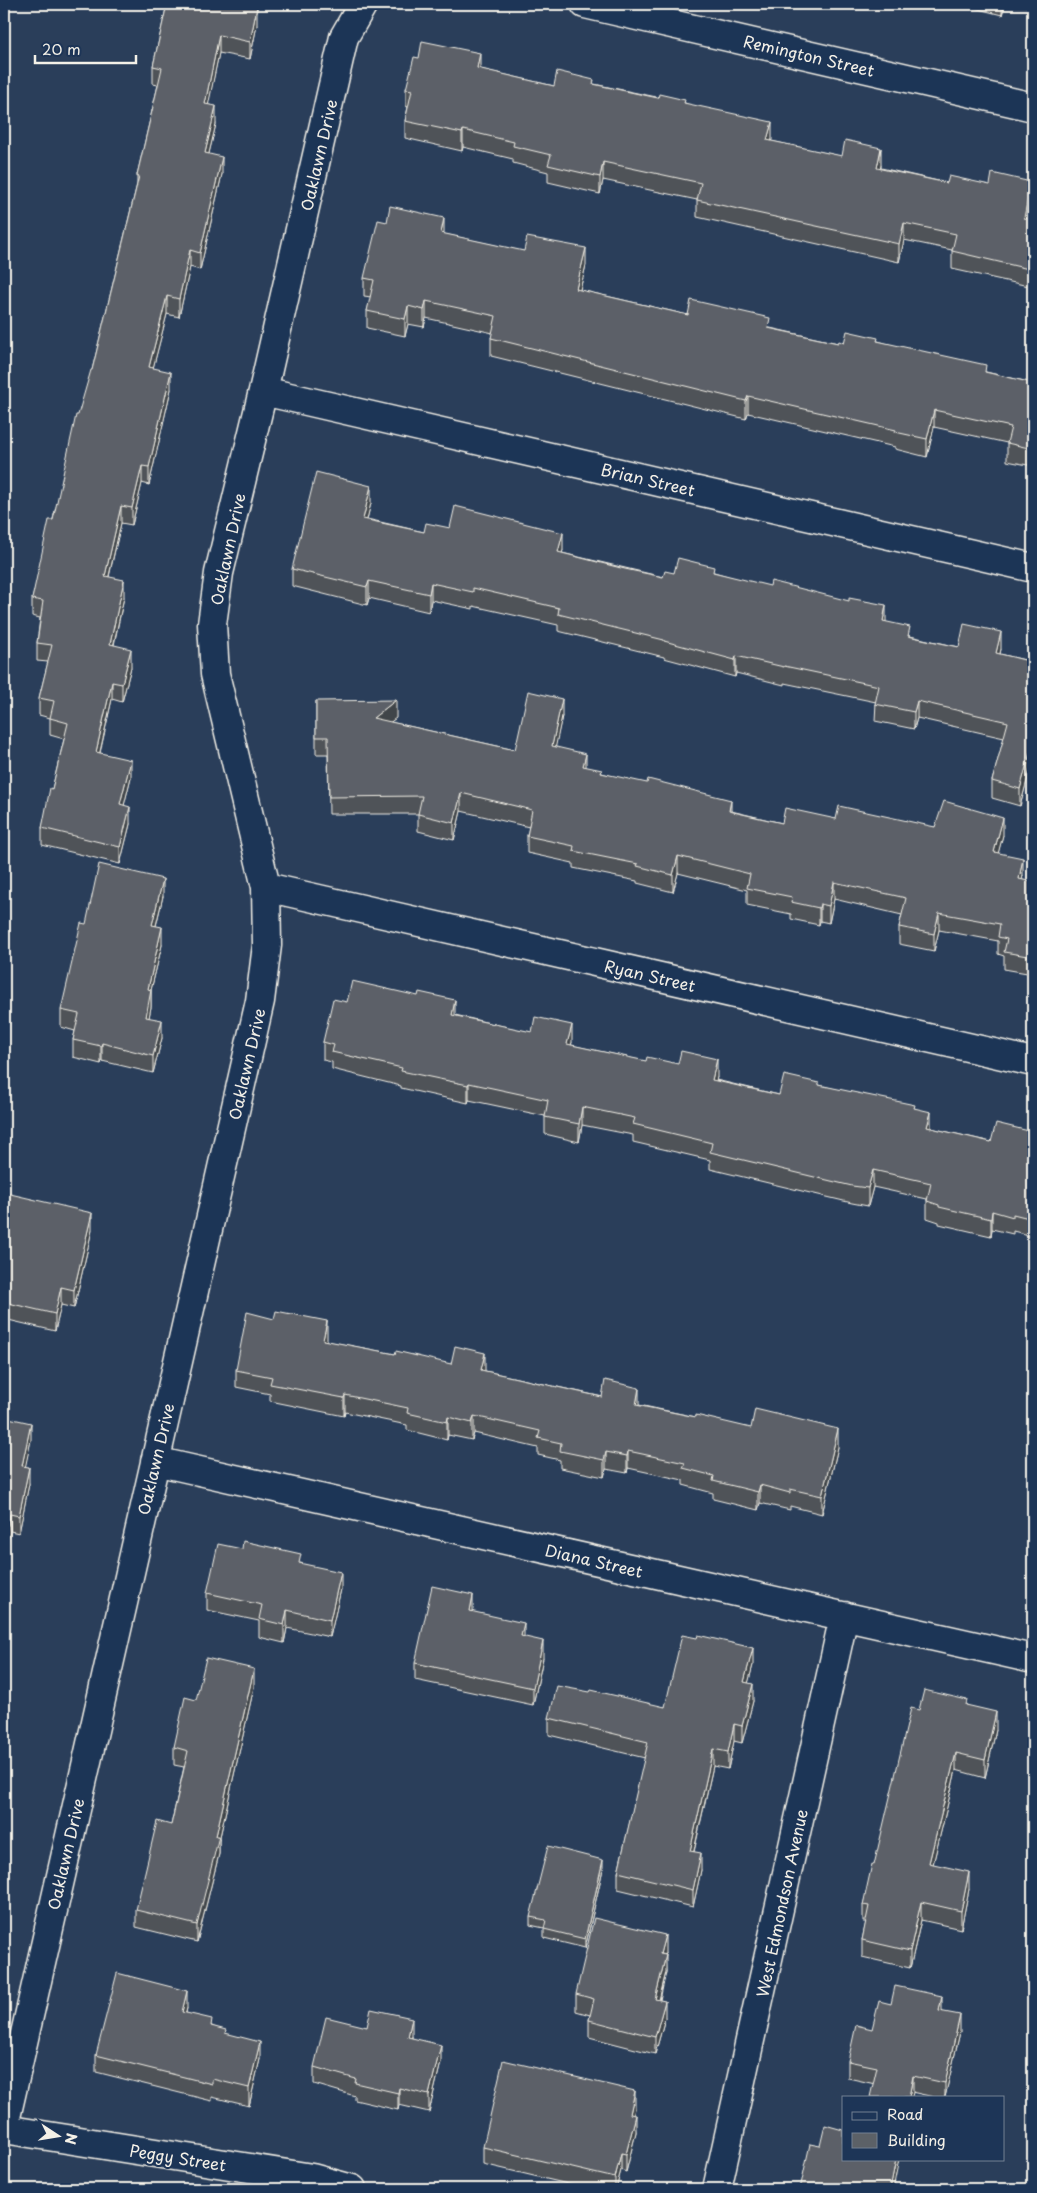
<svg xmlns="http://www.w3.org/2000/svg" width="1037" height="2193" font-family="'Playpen Sans',sans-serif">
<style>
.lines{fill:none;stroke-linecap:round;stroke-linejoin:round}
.street-casing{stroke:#f4f1e8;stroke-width:31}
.street{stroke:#1d3557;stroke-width:28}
.wall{fill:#4f5359;stroke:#f4f1e8}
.shaded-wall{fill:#404448;stroke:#f4f1e8}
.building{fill:#5c6167;stroke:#f4f1e8}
.labels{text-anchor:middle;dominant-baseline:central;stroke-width:4;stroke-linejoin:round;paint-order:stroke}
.street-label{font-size:16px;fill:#f4f1e8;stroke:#1d3557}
</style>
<rect width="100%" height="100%" fill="#2a3e5a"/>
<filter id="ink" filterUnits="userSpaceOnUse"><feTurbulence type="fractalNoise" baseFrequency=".02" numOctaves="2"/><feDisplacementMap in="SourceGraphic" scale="10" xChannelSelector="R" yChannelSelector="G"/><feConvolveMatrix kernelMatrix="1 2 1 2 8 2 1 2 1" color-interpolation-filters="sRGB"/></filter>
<g filter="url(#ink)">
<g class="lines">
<defs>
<path id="street" d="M585,4l448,103
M263,391l770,177
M266,887l767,175
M155,1461l878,198
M4,2126l256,-1125 7,-56 -1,-58 -51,-213 -3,-50 7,-51 44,-182 81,-354 19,-33
M4,2129l308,49 40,11
M717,2189l127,-573"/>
</defs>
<use href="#street" class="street-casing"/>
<use href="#street" class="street"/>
</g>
<path class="wall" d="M167,4l90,21 -7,34 -31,-6 -11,51 8,20 -7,29 13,21 -22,96 -10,-3 -11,50 -12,-3 -14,54 18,21 -22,96 -7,-2 -10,42 -11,-2 -12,54 15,20 -10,48 17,22 -9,35 -10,-3 -12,54 31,24 -7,28 6,19 -10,40 -78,-19v-17l10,-39 12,-50 -14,-4v-17l-11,-3v-17l9,-36 -11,-1v-18l3,-25 -8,-2v-17l60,-229 45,-186v-9l21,-90 -5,-1v-18z
M966,4h39l-3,11 -36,-9z
M419,58l61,11 74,17 40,-2 91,19 87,36 -1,2 110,24v3l66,15 84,16 -4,19 6,2v67l-81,-18v-19l-48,-10 -5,22 -202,-45v-17l-94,-20 -3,14 -52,-12v-10l-35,-9v-4l-50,-12 -1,4 -57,-13v-17l3,-14 -2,-1v-17z
M444,234l142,31 -6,25 108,25 82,13 68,15 40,-2 108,31 47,11v83l-26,-5v-18l-73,-16 -7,30 -32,-8v-2l-147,-34 -2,6 -255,-63v-18l2,-5 -67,-15 -2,9 -16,-3 -3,12 -38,-8v-17l4,-14 -7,-1v-18z
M371,503l-4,16 57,13 26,-4 113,22 -1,3 101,24 11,-4 40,-1 172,50 24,14 49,11 42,2 -1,5 33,8v97l-13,47 -28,-8v-17l12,-43 -87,-20 -3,11 -39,-8 1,-19 -92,-19v2l-48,-12 -1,4 -71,-19v-1l-106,-26v-6l-85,-19v3l-42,-9 -2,12 -60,-14 -2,7 -75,-19v-17z
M316,701l80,17 -6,4 125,28 47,-34 -7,31 31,20 16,6 129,38 51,12 54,-4 99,8 68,8 -5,18 25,22 -1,5 11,2v92l-29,-5v-13l-6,-2v-13l-59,-11 -5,21 -35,-7v-17l3,-12 -68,-16 -5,24 -9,-2 -1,4 -28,-6v-5l-44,-9v-15l-69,-17 -5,19 -36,-9v-2l-64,-13v-5l-46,-10v-17l2,-9 -68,-16 -7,29 -36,-9v-17h-89l-1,-60h-12z
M163,896l-7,30 6,19 -11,45v17l-2,10 13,21 -9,35 -51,-12 -1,3 -28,-7v-17l2,-9 -14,-4v-17z
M347,1002l108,13 117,27 -1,3 146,32 -1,3 63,15 40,-10 96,23 16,20 60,14 42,-10v104l-20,-5v3l-21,-5 -1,7 -52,-12v-2l-12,-4v-19l-54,-12 -5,19 -16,-3 -142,-34v-9l-77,-18v-7l-51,-10 -3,17 -34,-8v-18l-76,-16 -1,3 -67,-15v-2l-69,-17v-7l-9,-2v-18z
M4,1204l88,26 -18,78 -13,-3 -6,26 -51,-12z
M274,1319l53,20 -1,2 159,30 154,34 199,42 -16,67 -32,-8v4l-30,-7 -2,7 -45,-11v-6l-30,-8v-5l-55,-12 -1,5 -21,-4 -2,8 -44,-9v-8l-22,-5v-7l-64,-15 -2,7 -24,-5 -1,5 -40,-10v-5l-62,-13 -1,4 -74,-15v-7l-34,-7v-17z
M4,1417l27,23 -6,26 4,18 -10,49 -9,-2z
M301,1563l40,26 -11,48 -43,-9 -3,15 -25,-6v-16l-52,-11v-17z
M473,1612l51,25 19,21 -10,47 -118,-25v-17z
M753,1665l-5,18 5,18 -11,42 -8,-2 -6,28 -15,-3 -19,86 7,18 -8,37 -75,-18v-17l27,-114 -96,-23v-17l116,-11z
M254,1687l-35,154v13l-22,88 -61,-15v-17l35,-85 13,-58 -10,-2v-18l22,-47z
M967,1705l29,25 -11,48 -29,-8 -23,94 36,25 -8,40 -40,-9 -11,48 -48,-11v-17l4,-18h-3v-17l56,-195z
M603,1869l-18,79 -41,-10v-10l-14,-3v-8z
M665,1953l1,19 -6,28 5,18 -10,36 -66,-17v-17l1,-5 -14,-4v-17z
M891,2004l51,7 18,21 -15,65h-11l-86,-19v-17z
M187,2008l-1,5 40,20 34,26 -11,47 -37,-9v4l-116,-29v-17z
M367,2027l45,9v2l29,24 -12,50 -30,-7 -1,5 -43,-10v-4l-41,-12v-17z
M635,2108l-1,7 2,17 -10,40 -5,-2 -5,19h-27l-106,-25v-17z"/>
<path class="shaded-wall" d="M1002,4h3l-3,11z
M257,7v18l-7,34v-17z
M219,35v18l-14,68v-17z
M480,53v18l-3,-3z
M216,106v18l-11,46v-17z
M772,122v17l-5,18v-17z
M463,130v17l-1,4v-18z
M881,148v17l-4,20v-17z
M222,157v17l-22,96v-17z
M603,162v18l-3,14v-17z
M1031,182v17l-7,36v-17z
M444,218v17l-3,-2z
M904,223v17l-5,22v-18z
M586,248v17l-10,41v-17z
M190,250v17l-11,50v-18z
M167,296v18l-18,70v-17z
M426,301v17l-2,9v-17z
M408,306v18l-3,12v-17z
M171,372v17l-22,96v-18z
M748,396v17l-2,6v-18z
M934,410v17l-7,30v-18z
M142,466v17l-10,42v-17z
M371,486v17l-8,33v-17z
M121,506v17l-16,70v-17z
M563,533v17l-5,20v-18z
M124,580v17l-14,64v-17z
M369,581v17l-2,7v-18z
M431,583v17l-2,12v-18z
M886,605v18l-3,-2z
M1001,632v17l-5,22v-18z
M131,649v18l-9,35v-18z
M736,656v17l-1,4v-17z
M112,682v17l-16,70v-17z
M562,699v17l-10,48v-18z
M396,700v18l-23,17v-17z
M917,701v17l-3,11v-17z
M1033,742v17l-13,47v-17z
M586,754v17l-3,-5z
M131,760v17l-11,45v-18z
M461,793v18l-7,29v-17z
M731,800v18l-2,-7z
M130,807v17l-10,40v-17z
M1003,818v17l-9,34v-17z
M678,856v17l-5,19v-17z
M1023,858v17l-4,21v-17z
M163,879v17l-11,46v-17z
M834,882v17l-5,24v-17z
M820,904v17l-1,4v-17z
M939,913v17l-5,21v-17z
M162,927v18l-11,45v17l-5,27v-17l2,-28z
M455,1000v18l-3,-3z
M162,1020v18l-9,35v-17z
M572,1025v17l-5,20v-18z
M102,1043v18l-1,3v-18z
M717,1059v18l-5,20v-17z
M469,1083v17l-1,3v-18z
M582,1107v18l-3,17v-18z
M931,1112v17l-4,-2z
M873,1170v17l-5,19v-18z
M992,1211v18l-1,7v-17z
M92,1213v17l-18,78v-18z
M61,1287v18l-6,26v-17z
M327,1321v18l-4,18v-17z
M485,1353v17l-4,18v-18z
M639,1388v17l-3,17v-17z
M345,1395v17l-1,4v-18z
M474,1416v17l-2,7v-17z
M448,1417v18l-1,5v-18z
M31,1423v17l-9,43v-17z
M838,1429v18l-16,67v-18z
M628,1451v17l-1,5v-17z
M606,1452v17l-2,8v-17z
M29,1467v17l-10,49v-17z
M760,1485v18l-2,7v-18z
M10,1514v17l-6,30v-17z
M341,1572v17l-11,48v-17z
M473,1595v17l-3,-1z
M287,1610v18l-3,15v-18z
M524,1623v18l-3,-5z
M543,1641v17l-10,47v-17z
M753,1648v17l-9,34v-17z
M254,1669v18l-35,154v13l-22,88v-17l19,-89z
M753,1684v17l-11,42v-17z
M996,1712v18l-11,48v-18z
M734,1724v17l-6,28v-17z
M713,1749v17l-23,102v-17z
M956,1753v17l-27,111v-18z
M701,1853v17l-8,37v-17z
M603,1860v9l-18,79v-9z
M969,1872v17l-8,40v-18z
M921,1902v18l-11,48v-17z
M665,1935v18l-5,18v-17z
M666,1955v17l-11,44v-17z
M187,1991v17l-5,21v-17z
M942,1996v17l-3,-2z
M665,2001v17l-10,36v-17z
M960,2015v17l-15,65v-14z
M412,2018v18l-4,18v-17z
M260,2042v17l-11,47v-18z
M441,2045v17l-12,50v-17z
M913,2076v16l-1,5h-3z
M399,2088v17l-1,5v-17z
M635,2091v17l-5,23v-17z
M636,2115v17l-10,40v-18z
M621,2153v17l-5,19h-1v-11z
M896,2159h3l-6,30h-3z"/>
<path class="building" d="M167,4h74l16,3 -7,35 -31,-7 -14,69 11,2 -11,47 17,4 -22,96 -10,-3 -11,49 -12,-3 -18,71 22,5 -22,95 -7,-1 -10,42 -11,-2 -16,70 19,4 -14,64 21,5 -9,35 -10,-2 -16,70 35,8 -11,44 10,3 -10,40 -78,-19 8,-40 2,1 16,-66 -18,-5 4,-17 -15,-3 13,-53 -15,-2 6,-42 -11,-2 17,-79h4l23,-105h2l13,-45h1l47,-194 -2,-1 25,-107 -9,-2z
M422,41l58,12 -3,15 77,18 3,-15 37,9 -1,4 65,14 1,-4 26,6 -1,3 88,19 -5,18 75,16 3,-16 36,8 -4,20 70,15 2,-7 41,9 2,-12 39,9 -7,36 9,2v50l-81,-19 4,-17 -52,-11 -5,21 -202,-44 4,-17 -98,-21 -3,15 -52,-12 3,-10 -38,-9 1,-4 -51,-12 -1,3 -57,-12 7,-31 -6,-1 8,-32 5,1z
M390,206l54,12 -3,15 83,18 3,-14 59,11 -10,41 112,26 3,-15 79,18 -2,10 70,15 1,-2 5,2 3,-12 31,7 -1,3 109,24 -1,7 48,11v66l-26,-6 4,-16 -77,-17 -7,29 -32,-7 1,-2 -148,-34 -2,5 -255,-63 5,-22 -70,-15 -2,9 -16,-4 -3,13 -38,-8 7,-31 -10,-2 14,-58 9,2z
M316,472l55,14 -8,33 61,13 2,-9 24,5 5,-22 108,27 -5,19 67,17 38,8 2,-6 9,2 4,-15 36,9 -1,5 57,14 1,-5 78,20v-3l37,7 -3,16 27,6 -2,9 51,11 5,-23 37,8 -5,21 37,9v80l-13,47 -28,-8 16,-59 -91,-21 -3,11 -39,-8 4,-18 -95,-20v1l-48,-11 -1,4 -71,-19v-1l-106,-26 1,-6 -86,-20v4l-42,-9 -2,11 -60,-13 -2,6 -75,-18z
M528,691l34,8 -10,47 34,8 -3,12 19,4 -1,3 46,10 1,-4 83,21 -2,11 53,12 3,-15 51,11 3,-13 96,21 9,-26 59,17 -9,34 29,6 -4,21 14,3v75l-29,-5 3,-13 -9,-2 2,-13 -61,-11 -5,21 -35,-7 7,-29 -72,-16 -5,24 -9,-2 -1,4 -28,-6 1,-5 -45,-9 3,-14 -72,-18 -5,19 -36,-9 1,-2 -65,-13 1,-5 -47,-10 5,-26 -71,-17 -7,30 -36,-9 4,-18 -93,1 -1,-60h-12v-36l80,-1 -23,18 142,32z
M99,864l64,15 -11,46 10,2 -14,62 3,1 -5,27 16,3 -9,36 -51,-13 -1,3 -28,-6 6,-26 -18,-4 20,-87 5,1z
M352,981l66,15 1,-4 36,8 -3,15 80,17 3,-15 37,8 -5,19 79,17 1,-4 31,7 3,-13 36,8 -5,21 67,15 5,-20 35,8v2l96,20 -1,3 17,4 -4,15 64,15 5,-19 37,9v87l-20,-5v3l-21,-6 -1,8 -52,-12v-2l-12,-4 4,-18 -58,-13 -5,18 -16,-2 -142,-34 2,-9 -79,-19 2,-6 -53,-11 -3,17 -34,-7 3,-17 -79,-17 -1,2 -67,-14 1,-3 -70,-16 2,-7 -11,-3 10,-43 14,3z
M6,1193l86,20 -18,77 -13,-3 -6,27 -51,-12v-98z
M276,1311l51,10 -4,19 72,14 1,-3 55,13 4,-18 30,7 -4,17 121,27 3,-17 34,8 -3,17 60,12v-2l55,13 4,-19 83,20 -16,67 -32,-7v4l-30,-8 -2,7 -45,-11 1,-5 -31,-8 2,-5 -57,-12 -1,5 -21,-4 -2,8 -44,-9 1,-8 -23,-5 2,-7 -66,-15 -2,7 -24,-6 -1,5 -40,-9 1,-5 -63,-13 -1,3 -74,-14 2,-7 -36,-7 11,-58 27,7z
M4,1417l27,6 -9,43 7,1 -10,49 -9,-2 -6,30z
M243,1541l58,13 -2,9 42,9 -11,48 -43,-10 -3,15 -25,-6 3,-14 -55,-12 11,-49 24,5z
M432,1586l41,9 -3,16 54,12 -3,13 22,5 -10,47 -118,-25z
M682,1635l15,3 1,-3 55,13 -9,34 9,2 -11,42 -8,-2 -6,28 -15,-3 -23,102 11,2 -8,37 -75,-18 30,-130 -99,-24 8,-32 33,6 1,-2 74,17z
M206,1658l48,11 -38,167h3l-22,89 -61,-15 21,-89 14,4 17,-74 -14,-4 11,-50 11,3z
M924,1690l43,10 -1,5 30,7 -11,48 -29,-7 -27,110 40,9 -8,39 -40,-9 -11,49 -48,-11 7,-34 -6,-1 9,-41 2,1 37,-157 8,2z
M548,1846l55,14 -18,79 -41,-10 2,-9 -16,-3z
M594,1918l71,17 -5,19 6,1 -11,44 10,2 -10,36 -66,-17 5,-21 -18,-5z
M117,1973l70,18 -5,21 30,7 -1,7 15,4 -1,3 35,9 -11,46 -37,-9v5l-116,-29z
M895,1986l47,10 -3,15 21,4 -15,68 -32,-7 -4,21h-39l7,-30 -29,-6 8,-36 16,4 7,-28 12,3z
M371,2009l41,9 -4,19 33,8 -12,50 -30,-7 -1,5 -43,-10 1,-4 -42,-12 12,-50 41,10z
M503,2060l132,31 -5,23 6,1 -10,39 -5,-1 -6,25 -132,-31z
M825,2125l18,5v29h53l-6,30h-90l10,-45 10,2z"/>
</g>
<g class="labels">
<g class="street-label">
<text transform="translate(809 55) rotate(13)">Remington Street</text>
<text transform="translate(318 155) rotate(-77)">Oaklawn Drive</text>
<text transform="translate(648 479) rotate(13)">Brian Street</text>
<text transform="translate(227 549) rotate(-78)">Oaklawn Drive</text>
<text transform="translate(650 975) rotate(13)">Ryan Street</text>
<text transform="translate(246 1064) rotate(-77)">Oaklawn Drive</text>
<text transform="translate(155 1459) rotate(-77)">Oaklawn Drive</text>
<text transform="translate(594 1560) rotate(13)">Diana Street</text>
<text transform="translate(65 1854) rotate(-77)">Oaklawn Drive</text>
<text transform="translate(781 1903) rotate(-78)">West Edmondson Avenue</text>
<text transform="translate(178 2157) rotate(9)">Peggy Street</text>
</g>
</g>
<rect width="1037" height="2193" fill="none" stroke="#1d3557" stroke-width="20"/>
<rect x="10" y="10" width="1017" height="2173" fill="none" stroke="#f4f1e8" stroke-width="2" filter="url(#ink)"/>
<rect x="842" y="2096" width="162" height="65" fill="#1d3557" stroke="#738091"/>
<rect x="852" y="2112" width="25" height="8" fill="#1d3557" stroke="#738091"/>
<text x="887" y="2120" font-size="15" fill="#f4f1e8">Road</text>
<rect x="852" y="2133" width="25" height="15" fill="#5c6167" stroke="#738091"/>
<text x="887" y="2146" font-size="15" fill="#f4f1e8">Building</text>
<g transform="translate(58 2136) rotate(102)" stroke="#1d3557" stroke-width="4" paint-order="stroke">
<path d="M0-4L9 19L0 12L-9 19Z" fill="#f4f1e8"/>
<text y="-8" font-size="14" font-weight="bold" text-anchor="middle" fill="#f4f1e8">N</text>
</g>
<path d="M35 55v8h101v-8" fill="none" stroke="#f4f1e8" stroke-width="2.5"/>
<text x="42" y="55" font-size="15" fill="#f4f1e8" stroke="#1d3557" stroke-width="4" paint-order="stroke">20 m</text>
</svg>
